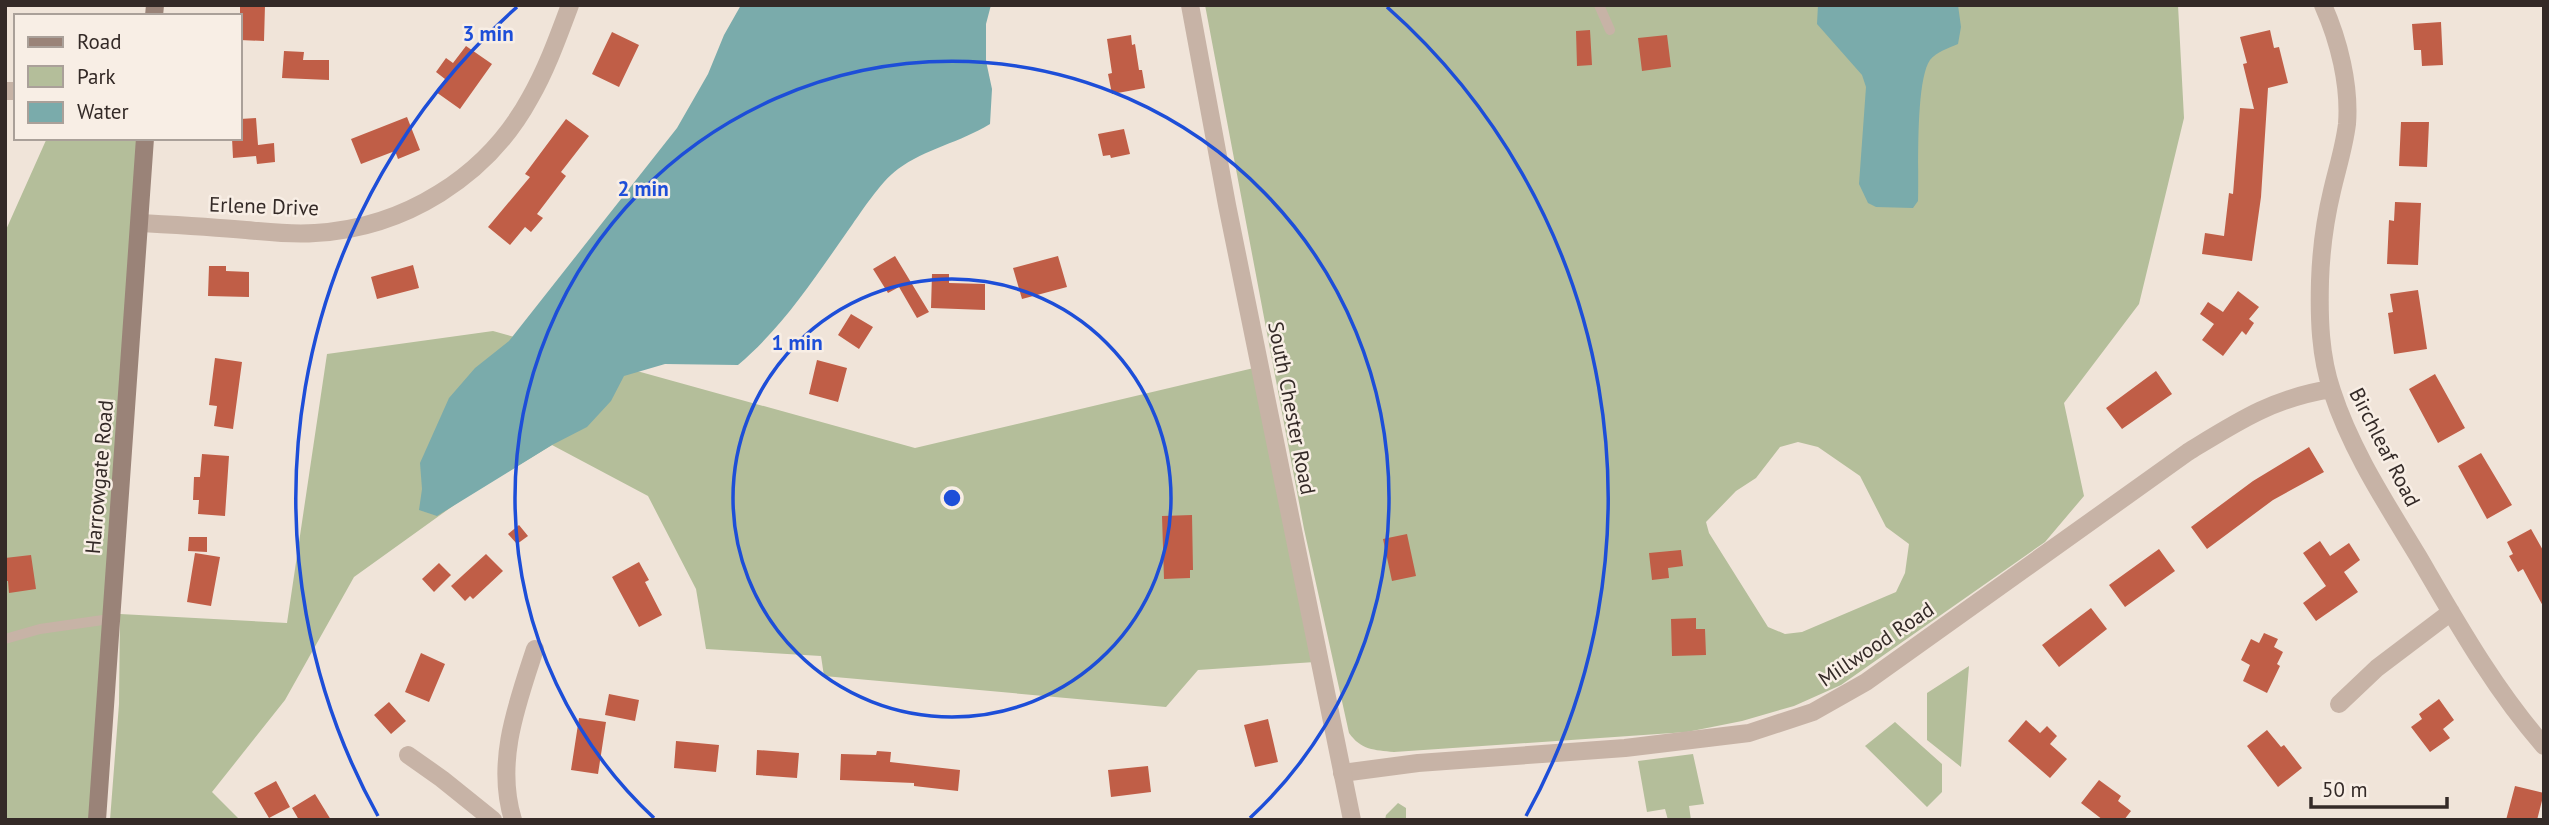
<svg xmlns="http://www.w3.org/2000/svg" width="2549" height="825" font-family="'PT Sans',sans-serif">
<style>
.green{fill:#b4be9a;fill-rule:evenodd}
.water{fill:#7aabab}
.building{fill:#c05e47}
.lines{fill:none;stroke-linecap:round;stroke-linejoin:round}
.service{stroke:#c7b3a6;stroke-width:10}
.minor{stroke:#c7b3a6;stroke-width:18}
.tertiary{stroke:#c7b3a6;stroke-width:18}
.secondary{stroke:#9a8378;stroke-width:18}
.ring{fill:none;stroke:#1d4ed8;stroke-width:3.5}
.labels{text-anchor:middle;dominant-baseline:central;stroke-width:5;stroke-linejoin:round;paint-order:stroke}
.street-label{font-size:21px;fill:#342a27;stroke:#f8eee5}
.centre{fill:#1d4ed8;stroke:#f8eee5;stroke-width:3.5}
.ring-label{font-size:21px;text-anchor:middle;font-weight:bold;fill:#1d4ed8;stroke:#f8eee5;stroke-width:5;stroke-linejoin:round;paint-order:stroke}
</style>
<rect width="100%" height="100%" fill="#f0e4d9"/>
<path class="green" d="M1205,5h973l6,113 -45,186 -75,99 20,93 -39,46 -204,143 -47,21 -52,15 -55,11 -293,20c-20,-2 -33,-2 -45,-19l-45,-204zM1798,442l20,5 42,29 26,51 23,17 -4,29 -9,19 -94,40 -17,2 -17,-7 -59,-94 -3,-11 30,-31 20,-13 24,-31z
M47,138h98l-48,682h-92v-588z
M493,331l422,117 343,-81 57,295 -117,8 -32,37 -342,-31 -3,-20 -115,-7 -10,-60 -48,-93 -96,-51 -88,53 -110,79 -69,123 -73,92 28,28h-130l9,-116 1,-90 167,9 40,-269z
M1969,666l-8,101 -34,-27v-47z
M1895,722l47,42v28l-15,15 -62,-61z
M1693,754l11,50 -15,2 2,14h-23l-3,-11 -18,3 -9,-51z
M1398,803l8,5v12h-21l1,-5z"/>
<path class="water" d="M741,5h250l-5,19v37l6,28 -2,35c-29,18 -65,25 -92,45 -18,13 -38,45 -51,63 -33,47 -65,96 -109,133l-73,-1 -41,12 -13,25 -24,26 -35,18 -115,71 -18,-6 3,-21 -2,-26 29,-65 26,-30 34,-27 168,-213 31,-54 16,-39z
M1818,5h140l3,22 -3,17c-9,4 -22,8 -28,16 -15,22 -11,112 -12,141l-5,7 -37,-1 -8,-4 -9,-19 7,-97 -4,-12 -45,-51z"/>
<path class="building" d="M240,5h25l-1,36 -24,-1z
M2441,22l2,43 -21,1 -1,-16h-7l-2,-26z
M1590,30l2,35 -15,1 -1,-35z
M2270,30l4,18 5,-1 9,36 -20,5 -7,109 -9,64 -50,-7 3,-21 19,3 5,-43 4,1 7,-86 14,1 -11,-45 4,-1 -7,-26z
M612,32l27,13 -20,42 -27,-13z
M1131,35l1,10 3,-1 4,26h3l3,18 -33,6 -4,-20 4,-1 -5,-34z
M1667,35l4,32 -29,4 -4,-33z
M466,46l26,18 -32,45 -24,-17 9,-13 -9,-7 10,-14 7,5z
M284,51l20,1 -1,8h26v20l-47,-2z
M407,117l13,33 -22,9 -3,-8 -34,13 -10,-25z
M256,118l2,27 16,-2 1,19 -18,2 -1,-8 -23,2 -1,-20h8v-19z
M566,119l23,17 -28,36 5,4 -29,38 6,4 -12,14 -6,-5 -15,18 -22,-18 42,-50 -5,-3z
M2401,122h28l-2,45 -28,-1z
M1124,129l6,25 -19,4 -1,-3 -7,1 -5,-22z
M2395,202l26,1 -3,62 -31,-1 2,-44 5,1z
M895,256l34,56 -12,6 -18,-31 -11,6 -15,-24z
M1058,256l9,31 -45,12 -9,-31z
M413,265l6,23 -42,11 -6,-22z
M209,266h17v5l23,1v25l-41,-1z
M932,274h17v9l36,1v26l-54,-2z
M2418,290l9,59 -33,5 -6,-41 5,-1 -3,-18z
M2238,291l21,16 -10,12 5,4 -8,12 -4,-4 -19,25 -21,-16 12,-16 -14,-10 8,-12 15,10z
M851,314l22,13 -14,22 -21,-14z
M215,358l27,4 -9,67 -19,-3 3,-20 -8,-1z
M817,360l30,8 -9,34 -29,-8z
M2156,371l16,23 -50,35 -16,-21z
M2435,374l30,54 -27,15 -29,-54z
M2309,447l15,25 -51,28 -66,49 -16,-22 62,-46z
M2481,453l31,52 -25,14 -29,-53z
M202,454l27,2 -4,60 -27,-2 1,-14h-6l1,-23h6z
M1192,515l1,55h-3v8l-26,1 -2,-63z
M519,525l9,11 -11,8 -9,-10z
M2531,529l13,23v56l-21,-39 -5,3 -9,-16 4,-2 -6,-12z
M1407,534l9,42 -24,5 -9,-42z
M189,537h18v15l-19,-1z
M2320,541l10,15 19,-13 11,17 -16,12 14,20 -42,29 -13,-18 23,-17 -23,-33z
M2159,549l16,22 -50,36 -16,-22z
M1681,550l2,16 -15,2 1,10 -17,2 -3,-27z
M195,553l25,4 -9,49 -24,-4z
M486,554l17,17 -30,28 -3,-3 -5,5 -14,-15z
M31,555l5,34 -27,4 -1,-12h-3v-23z
M639,562l10,18 -4,2 17,33 -23,12 -27,-50z
M439,563l12,12 -17,17 -12,-13z
M2091,608l16,21 -48,38 -17,-22z
M1696,618v11h9l1,26 -34,1 -1,-37z
M2264,633l14,6 -4,8 9,5 -6,12 3,2 -13,27 -24,-12 7,-16 -9,-5 10,-21 8,4z
M421,653l24,11 -16,38 -24,-10z
M609,694l30,6 -4,21 -30,-6z
M2439,699l15,21 -11,9 7,9 -20,14 -19,-25 11,-8 -3,-5z
M389,702l17,19 -15,13 -17,-19z
M579,718l27,4 -8,52 -27,-4z
M1268,719l10,43 -23,5 -11,-42z
M2026,720l14,13 7,-7 10,10 -7,8 17,15 -17,19 -42,-37z
M2267,730l14,17 3,-2 18,23 -24,19 -31,-41z
M676,741l43,4 -3,27 -42,-4z
M757,750l42,3 -2,25 -41,-3z
M877,751l14,1 -1,10 70,8 -2,21 -44,-5v-3l-74,-3 1,-26 35,1z
M1148,766l3,26 -40,5 -3,-27z
M2099,780l22,16 -3,5 13,10 -7,9h-21l-22,-17z
M276,781l14,26 -21,11 -15,-25z
M2515,786l29,7 -7,27h-31z
M315,794l16,26h-32l-7,-12z"/>
<g class="lines">
<path class="service" d="M1599,5l11,25
M5,639l35,-10 70,-10"/>
<path class="minor" d="M2323,5c16,36 27,80 24,119 -3,24 -10,45 -15,67 -7,29 -11,60 -12,90 -1,37 0,75 12,110 19,59 54,112 86,165 38,65 76,133 126,190
M5,91h11
M140,223c35,2 71,4 106,7 23,2 46,5 69,3 89,-5 172,-56 215,-135 17,-30 28,-61 40,-93
M2339,704l38,-36 74,-56
M408,755l34,24 51,41
M1342,773l76,-10 207,-15 124,-15 64,-21 53,-30 322,-230c49,-30 85,-54 143,-63
M513,820c-18,-58 4,-116 22,-171"/>
<path class="tertiary" d="M1190,5l37,200 125,615"/>
<path class="secondary" d="M154,16l1,-11
M97,820l48,-682"/>
</g>
<g class="ring">
<circle cx="952" cy="498" r="219"/>
<path d="M654 818A437 437 0 1 1 1250 818"/>
<path d="M378 816A656 656 0 0 1 517 7M1387 7A656 656 0 0 1 1526 816"/>
</g>
<g class="labels">
<g class="street-label">
<text transform="translate(264 206) rotate(2)">Erlene Drive</text>
<text transform="translate(1292 408) rotate(79)">South Chester Road</text>
<text transform="translate(2385 447) rotate(63)">Birchleaf Road</text>
<text transform="translate(99 477) rotate(-85)">Harrowgate Road</text>
<text transform="translate(1876 644) rotate(-34)">Millwood Road</text>
</g>
</g>
<circle cx="952" cy="498" r="10" class="centre"/>
<g class="ring-label">
<text x="488" y="41">3 min</text>
<text x="643" y="196">2 min</text>
<text x="797" y="350">1 min</text>
</g>
<rect width="2549" height="825" fill="none" stroke="#342a27" stroke-width="14"/>
<rect x="14" y="14" width="228" height="126" fill="#f8eee5" stroke="#aaa099" stroke-width="2"/>
<rect x="28" y="37" width="35" height="10" fill="#9a8378" stroke="#aaa099" stroke-width="2"/>
<text x="77" y="49" font-size="21" fill="#342a27">Road</text>
<rect x="28" y="66" width="35" height="21" fill="#b4be9a" stroke="#aaa099" stroke-width="2"/>
<text x="77" y="84" font-size="21" fill="#342a27">Park</text>
<rect x="28" y="102" width="35" height="21" fill="#7aabab" stroke="#aaa099" stroke-width="2"/>
<text x="77" y="119" font-size="21" fill="#342a27">Water</text>
<path d="M2311 797v10h136v-10" fill="none" stroke="#342a27" stroke-width="3.5"/>
<text x="2322" y="797" font-size="21" fill="#342a27" stroke="#f8eee5" stroke-width="5" paint-order="stroke">50 m</text>
</svg>
